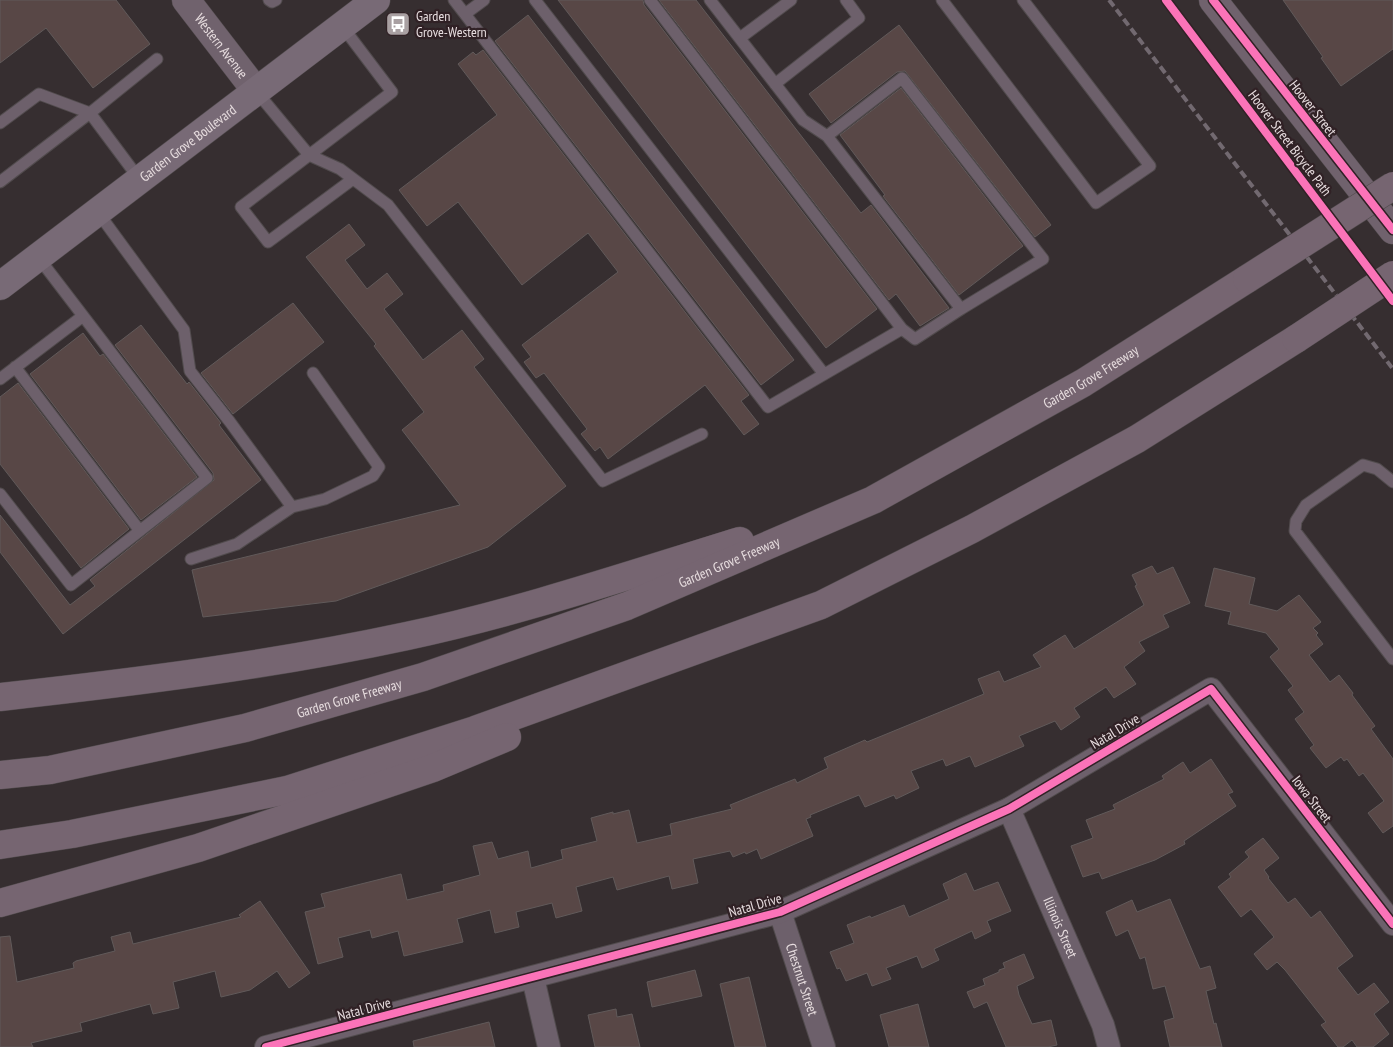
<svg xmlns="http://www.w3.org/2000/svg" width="1393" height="1047" font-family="'PT Sans Narrow',sans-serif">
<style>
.building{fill:#584746;stroke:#615a5a}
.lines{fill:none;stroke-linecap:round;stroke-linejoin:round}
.lane-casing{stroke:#514b4d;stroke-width:13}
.street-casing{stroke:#514b4d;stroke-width:24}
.secondary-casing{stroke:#514b4d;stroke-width:29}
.primary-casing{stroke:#514b4d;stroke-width:29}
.highway-casing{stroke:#514b4d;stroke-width:29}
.lane{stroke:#6d606b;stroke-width:11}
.street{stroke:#6d606b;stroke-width:22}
.secondary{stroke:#70626d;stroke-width:28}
.primary{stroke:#786a76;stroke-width:28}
.highway{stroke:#766571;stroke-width:28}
.rail{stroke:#726970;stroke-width:4;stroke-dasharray:8 4;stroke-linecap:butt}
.highway-bridge-casing{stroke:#514b4d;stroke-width:29;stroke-linecap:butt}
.highway-bridge{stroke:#766571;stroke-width:28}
.cycleway-casing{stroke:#302125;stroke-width:11}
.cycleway{stroke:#fb73b8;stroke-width:8}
.labels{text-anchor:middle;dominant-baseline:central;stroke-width:4.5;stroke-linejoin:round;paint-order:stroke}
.poi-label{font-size:14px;fill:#e7dddf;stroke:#302125;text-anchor:start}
.street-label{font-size:14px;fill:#e7dddf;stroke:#302125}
</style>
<rect width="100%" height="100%" fill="#362e30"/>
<path class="building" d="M0,0h116l34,44 -57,44 -47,-60 -46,35z
M558,0h85l1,5 233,304 -51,39z
M659,0h37l165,213 10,-8 78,103 -29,18 -24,-32 -7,6z
M1283,0h110v49l-52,37 -20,-28 2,-1z
M528,15l266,345 -33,25 -266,-344z
M899,25l152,200 -16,12 -130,-166 -8,1 -66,51 -22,-29z
M483,50l266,345 -8,6 18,23 -15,11 -39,-50 -97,74 -8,-12 -5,4 -14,-17 6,-5 -43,-56 -8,5 -12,-16 7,-5 -9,-12 96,-73 -30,-39 -66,52 -64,-83 -31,24 -28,-36 98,-75 -39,-51 15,-12 3,3z
M901,88l122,158 -64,49 -76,-99 2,-1 -45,-60z
M349,224l16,21 -20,15 22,29 20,-16 16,21 -19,15 39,51 39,-30 22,29 -10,8 92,119 -78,61 -152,54 -133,16 -11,-47 268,-65 -58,-75 22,-18 -50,-66 2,-2 -70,-87z
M293,303l31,39 -91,72 -32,-41z
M141,325l46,59 2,-2 32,41 -2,2 42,55 -198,154 -63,-82v-37l70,90 25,-19 -5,-6 124,-100 -1,-7 -98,-128z
M83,333l17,23 3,-2 94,123 -56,43 -111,-146z
M18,383l111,146 -48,39 -81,-104v-67z
M1152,566l5,8 16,-7 17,36 -27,12 6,12 -30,15 6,9 -21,16 12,17 -22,14 -8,-11 -32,21 6,9 -19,13 -6,-9 -36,15 5,10 -49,21 -5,-11 -24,10 -3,-7 -32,12 8,17 -23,11 -2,-4 -29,12 -6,-12 -49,20 1,2 -5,2 7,17 -52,23 -4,-10 -11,5 -1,-2 -12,5 -3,-6 -37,8 5,24 -26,6 -3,-13 -52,14 -4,-13 -37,10 6,24 -26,7 -4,-15 -36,9 3,15 -24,6 -5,-23 -33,9 6,23 -59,14 -6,-25 -26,7 -2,-8 -32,8 5,19 -25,7 -13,-52 20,-5 -4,-13 80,-20 6,26 37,-9 -1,-6 37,-10 -7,-29 19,-4 6,17 30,-8 3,17 32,-9 -2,-9 36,-9 -6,-23 22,-6v2l16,-4 8,33 35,-8 -2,-11 62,-15 -2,-4 65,-26 2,4 31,-15 -4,-10 41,-18 2,2 117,-48 -6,-15 21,-8 5,11 37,-15 -8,-12 32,-20 9,14 70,-44 -9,-19 2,-1 -5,-10z
M1214,568l41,10 -6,26 28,7 22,-16 22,27 -8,6 5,5 -2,2 7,9 -14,11 21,27 9,-7 14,18 -1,2 23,31 -4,3 22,30v67l-10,7 -15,-20 16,-12 -21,-28 -4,3 -12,-17 -3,2 -3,-4 -15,11 -16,-20 4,-3 -19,-26 9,-7 -16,-22 5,-4 -23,-29 9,-8 -13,-16 -38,-9 3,-12 -26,-6z
M1211,759l22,33 -5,2 8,12 -52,35 1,3 -30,16 -53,19 -3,-7 -16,5 -12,-31 22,-8 -7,-18 29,-11 -2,-4 51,-26 -2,-3 21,-14 7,11z
M1263,838l16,20 -15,12 5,7 -1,1 20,25 7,-5 16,20 9,-7 33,45 -16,12 21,27 16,-12 15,19 -15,12 15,20 -16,13h-16l-5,-7 -9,7h-5l-17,-22 5,-3 -41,-52 -8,-8 -10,8 -13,-16 20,-17 -23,-28 -10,8 -23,-30 13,-10 -2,-3 20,-17 -4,-5z
M966,873l8,18 24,-9 13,29 -24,10 4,10 -16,8 -3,-8 -38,18 5,11 -17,8 -5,-12 -31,12 5,11 -19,7 -5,-13 -21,8 -6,-13 -3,1 -7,-17 24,-9 -7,-18 23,-9 1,2 33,-13 5,12 40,-18 -6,-15z
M1170,899l30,70 10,-3 6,22 -10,3 8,33 2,-1 6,24h-52l-6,-26 10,-3 -9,-32 -12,3 -8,-32 -5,2 -12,-29 -12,6 -10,-24 26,-12 5,12z
M260,901l50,72 -21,15 -12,-17 -27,19 -29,7 -6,-26 -42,11 6,26 -26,6 -3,-10 -70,19 2,8 -51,12 2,4h-33v-110l10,-1 7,46 57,-14 -1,-5 3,-2 39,-10 -4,-14 19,-5 3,12 108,-27 -2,-2z
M1024,954l10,24 -17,8 2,9 13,29 19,-4 6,25 -9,2h-42l-19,-45 -13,6 -7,-16 18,-7 -2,-6 16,-7v-2l6,-2 -2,-5z
M695,970l7,26 -50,11 -5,-25z
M749,977l17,70h-31l-15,-63z
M918,1004l11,43h-40l-9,-32z
M616,1009l1,8 15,-3 8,33h-45l-7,-32z
M489,1022l6,25h-81l-1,-6z"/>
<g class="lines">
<defs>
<path id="lane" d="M269,0l3,2 4,-2
M454,0l314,407 134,-78 -252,-329
M535,0l289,374
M710,0l93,120 24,16 134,173 -46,30 -13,-10
M942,0l154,203 54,-37 -127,-166
M465,14l19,-14
M342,26l50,66 -151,115 27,35 85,-63
M740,38l51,-38
M775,84l84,-66 -13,-18
M256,91l53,64 31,14 48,36 215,276 99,-47
M0,123l39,-29 51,19 50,67
M827,136l75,-58 141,181 -82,50
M0,182l90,-69 67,-54
M97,211l87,119 6,41 40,51 62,85
M15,367l125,164
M0,379l83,-63
M1393,482l-16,-13 -14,-4 -57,40 -10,16 -1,10 98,128
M0,494l71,91 136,-107 -169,-221
M191,559l46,-15 55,-37 33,-8 48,-23 6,-9 -66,-94"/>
<g id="street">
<path id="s1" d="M1009,809l94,216 6,22"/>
<path id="s2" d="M780,912l44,135"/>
<path d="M533,978l16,69"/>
<path d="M266,1047l514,-135 229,-103 202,-120 182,235"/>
</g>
<g id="secondary">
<path id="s3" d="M186,0l70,91"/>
<path d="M1213,0l180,230"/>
</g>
<g id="primary">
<path id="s4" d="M0,286l376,-286"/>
</g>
<g id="highway">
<path d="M0,697c136,-15 272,-32 407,-61 113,-24 222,-61 333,-95"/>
<path id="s5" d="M0,775l50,-5 195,-42 178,-51 204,-71 246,-106 210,-117 164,-104"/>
<path d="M0,845l72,-11 215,-44 188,-60 346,-125 151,-76 165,-90 159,-100"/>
<path d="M0,903l198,-55 235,-80 74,-31"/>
</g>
</defs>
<use href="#lane" class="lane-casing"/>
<use href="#street" class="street-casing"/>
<use href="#secondary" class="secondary-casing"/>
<use href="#primary" class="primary-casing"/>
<use href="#highway" class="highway-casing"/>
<use href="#lane" class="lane"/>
<use href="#street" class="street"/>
<use href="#secondary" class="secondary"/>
<use href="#primary" class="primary"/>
<use href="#highway" class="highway"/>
<path class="rail" d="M1109,0l284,369"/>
<defs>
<path id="highway-bridge" d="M1247,279l146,-93
M1296,339l97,-64"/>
</defs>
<use href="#highway-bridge" class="highway-bridge-casing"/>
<use href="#highway-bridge" class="highway-bridge"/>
<defs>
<path id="cycleway" d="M1166,0l227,301
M1213,0l180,230
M266,1047l514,-135 229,-103 202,-120 182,235"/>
</defs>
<use href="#cycleway" class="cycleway-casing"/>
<use href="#cycleway" class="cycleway"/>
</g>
<defs>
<symbol id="bus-square" viewBox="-11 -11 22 22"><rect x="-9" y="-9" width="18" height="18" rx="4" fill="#a9a0a2" stroke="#302125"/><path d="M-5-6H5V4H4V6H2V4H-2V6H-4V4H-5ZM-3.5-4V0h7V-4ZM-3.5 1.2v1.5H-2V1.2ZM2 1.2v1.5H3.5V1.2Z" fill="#fff"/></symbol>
</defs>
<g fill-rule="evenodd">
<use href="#bus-square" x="384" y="10" width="28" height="28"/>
</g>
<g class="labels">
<g class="poi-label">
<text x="416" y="16">Garden<tspan x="416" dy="16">Grove-Western</tspan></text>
</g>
<g class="street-label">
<text stroke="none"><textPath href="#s3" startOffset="58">Western Avenue</textPath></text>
<text transform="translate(1313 108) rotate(52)">Hoover Street</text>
<text stroke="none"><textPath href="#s4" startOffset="236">Garden Grove Boulevard</textPath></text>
<text transform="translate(1290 143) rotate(53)">Hoover Street Bicycle Path</text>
<text stroke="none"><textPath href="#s5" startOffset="1169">Garden Grove Freeway</textPath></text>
<text stroke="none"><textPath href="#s5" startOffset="762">Garden Grove Freeway</textPath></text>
<text stroke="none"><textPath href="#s5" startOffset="358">Garden Grove Freeway</textPath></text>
<text transform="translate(1115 731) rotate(-31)">Natal Drive</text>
<text transform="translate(1312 799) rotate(52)">Iowa Street</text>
<text transform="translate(755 905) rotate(-16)">Natal Drive</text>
<text stroke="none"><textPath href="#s1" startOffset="129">Illinois Street</textPath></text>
<text stroke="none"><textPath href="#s2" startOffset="71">Chestnut Street</textPath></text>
<text transform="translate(364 1009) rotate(-15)">Natal Drive</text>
</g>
</g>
</svg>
